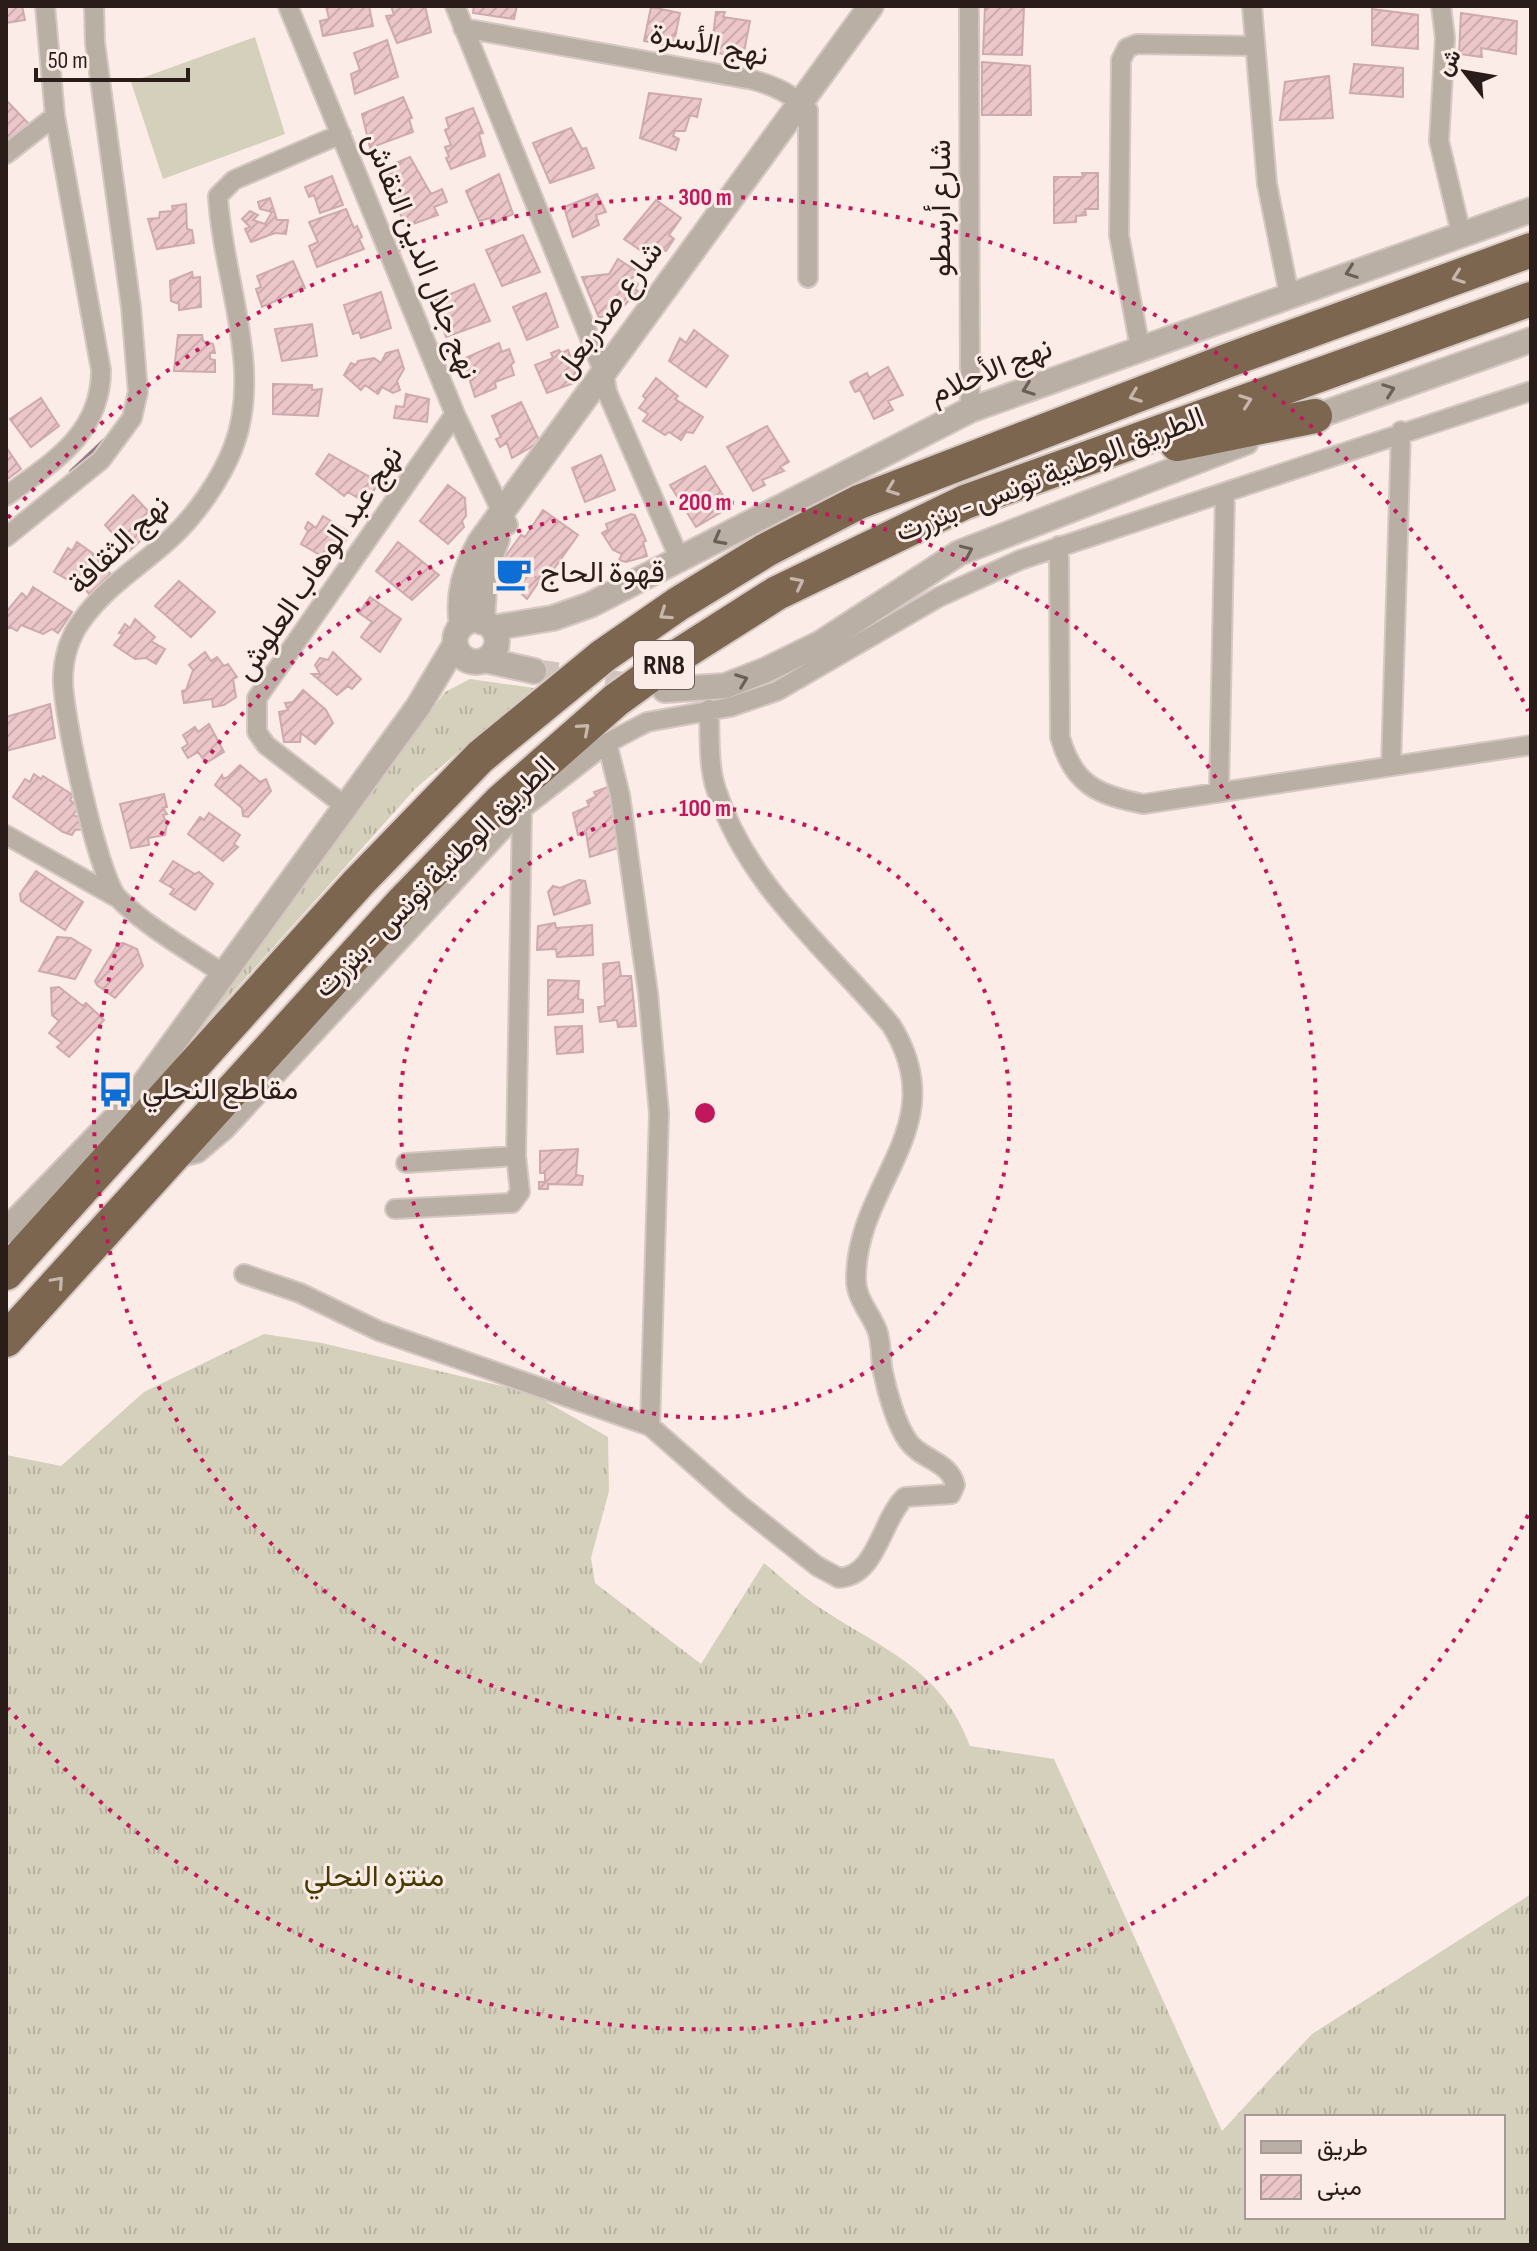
<svg xmlns="http://www.w3.org/2000/svg" width="1537" height="2251" font-family="'Sofia Sans Condensed',Vazirmatn,sans-serif">
<style>
.grass{fill:url(#grass-tufts);fill-rule:evenodd}
.garden{fill:#d5d0bb}
.lines{fill:none;stroke-linecap:round;stroke-linejoin:round}
.stream{stroke:#957c87;stroke-width:6}
.building{fill:url(#building-hatch);stroke:#cea9ad;stroke-width:2}
.tertiary-tunnel{stroke:#d1c3be;stroke-width:24;stroke-dasharray:24 12;stroke-linecap:butt}
.minor-casing{stroke:#d5c7c2;stroke-width:22}
.tertiary-casing{stroke:#d5c7c2;stroke-width:28}
.motorway-casing{stroke:#d5c7c2;stroke-width:38}
.minor{stroke:#baafa4;stroke-width:18}
.tertiary{stroke:#baafa4;stroke-width:24}
.motorway{stroke:#7c664f;stroke-width:34}
.oneway{stroke:#6b5f58}
.oneway2{stroke:#c8b6aa}
.ring{fill:none;stroke:#c2185b;stroke-width:4;stroke-dasharray:4 8}
.labels{text-anchor:middle;dominant-baseline:central;stroke-width:6;stroke-linejoin:round;paint-order:stroke}
.shield{fill:#fbece7;stroke:#695b57;stroke-width:2}
.shield-label{font-size:28px;font-weight:bold;fill:#2a1d19}
.street-label{font-size:30px;fill:#2a1d19;stroke:#fbece7}
.poi-label{font-size:30px;fill:#2a1d19;stroke:#fbece7;text-anchor:start}
.park-label{font-size:30px;fill:#463b01;stroke:#fbece7}
.centre{fill:#c2185b;stroke:#fbece7;stroke-width:4}
.ring-label{font-size:24px;text-anchor:middle;font-weight:bold;fill:#c2185b;stroke:#fbece7;stroke-width:6;stroke-linejoin:round;paint-order:stroke}
</style>
<defs>
<pattern id="grass-tufts" width="24" height="20" patternUnits="userSpaceOnUse" patternTransform="scale(2)"><rect width="24" height="20" fill="#d5d0bb"/><path d="M3 7l-1-3M5 7V3M7 7l1-3M15 17l-1-3M17 17v-4M19 17l1-3" fill="none" stroke="#b7b2a0"/></pattern>
<pattern id="building-hatch" width="6" height="6" patternUnits="userSpaceOnUse" patternTransform="scale(2)"><rect width="6" height="6" fill="#ecc7ca"/><path d="M-1 1l2-2M0 6l6-6M5 7l2-2" fill="none" stroke="#cbaaad"/></pattern>
</defs>
<rect width="100%" height="100%" fill="#fbece7"/>
<path class="grass" d="M470,679l64,9 -118,100 -241,269 270,-365z
M264,1334l58,9 209,50 77,44 1,54 -18,67 4,25 106,81 63,-101c16,13 32,28 49,40 65,45 127,62 157,143l84,13 168,372 90,-97 219,-140v351h-1525v-790l55,11 83,-74zM1247,2117h256v100h-256z"/>
<path class="garden" d="M255,37l30,97 -122,45 -32,-97z"/>
<g class="lines">
<path class="stream" d="M72,472l33,-31"/>
</g>
<path class="building" d="M6,6h16l3,14 -19,3z
M326,6h43l4,20 -50,10 -3,-15 9,-2z
M391,6h34l6,26 -34,11 -11,-27 8,-1z
M474,6h43l-3,13 -41,-6z
M985,6h39l-2,49 -39,-1z
M651,7l29,6 -7,34 -29,-6z
M1372,9l46,6v34l-46,-4z
M716,12h9l-2,5 27,4 -7,36 -32,-5z
M1461,13l56,8 -1,33 -35,-6 1,9 -23,-3z
M387,40l11,37 -43,17 -4,-20 9,-4 -6,-17z
M982,62l48,4 1,49h-49z
M1354,64l49,4v29l-53,-4z
M1329,76l4,42 -53,2 5,-38z
M649,93l52,6 -4,18 -7,-2 -5,16h-10l-2,5 6,3 -3,11 -36,-12z
M403,97l9,21 -3,1 4,13 -43,16 -8,-34z
M6,100l23,24 -23,17z
M473,108l10,25 -4,1 6,22 -34,13 -5,-11 3,-1 -4,-10 6,-2 -6,-15 4,-2 -3,-10z
M571,128l11,21 4,-1 8,20 -44,15 -17,-40z
M410,157l21,37 11,-5 5,13 -13,5 4,8 -33,12 -21,-59z
M1082,173h16v36h-13l1,6 -10,1v6l-22,1v-46h29z
M499,174l14,40 -21,10 -2,-6 -11,3 -13,-30z
M332,176l11,29 -23,8 -6,-18 -5,2 -4,-10z
M597,194l9,18 -10,3 3,10 -26,12 -9,-30z
M270,198l7,22h11l-2,14 -11,-1 -24,9 -6,-13 5,-2 -8,-8 8,-8 8,4 -5,5 12,4 7,-12 -12,-3 -2,-7z
M656,200l25,18 -12,17 5,4 -8,12 -7,-3 -6,11 -29,-20z
M186,204l1,25 5,1 2,13 -37,6 -9,-30 11,-1 1,-6 13,-1 -1,-5z
M346,209l8,19 3,-2 5,11 -3,2 5,10 -47,18 -8,-21 9,-4 -9,-20z
M523,235l17,37 -38,14 -16,-36z
M618,259l20,13 -7,7 7,5 -3,5 3,2 -17,18 -22,9 -17,-41 27,-3z
M293,261l12,27 -43,19 -6,-18 5,-2 -4,-11z
M192,272l1,6 7,-1 1,30 -22,3v-6l-8,-3 -1,-20z
M474,284l16,37 -44,16 -12,-36z
M381,292l10,36 -30,10 -2,-6 -6,2 -9,-29z
M546,293l12,34 -31,13 -14,-33z
M312,324l5,32 -35,5 -7,-32z
M694,330l34,26 -22,31 -37,-26 11,-23 6,5z
M178,335h24l1,6 10,3 2,9h-5v6l5,1v12l-41,-1z
M499,343l3,9 7,-3 5,13 -3,3 3,10 -19,7 1,6 -21,9 -12,-38z
M398,350l6,19 -7,12 3,9 -7,3 -11,-6 -4,7 -13,-9 -4,5 -17,-15 7,-12 5,2 2,-4 16,-3 7,5 5,-10z
M559,350l3,3 6,-3 11,31 -32,12 -12,-28 18,-7 -2,-5z
M888,367l15,28 -15,6 5,9 -19,9 -14,-29 -5,2 -5,-10 17,-9 2,5z
M656,378l22,18 -3,3 28,18 -10,16 -7,-1 -5,8 -12,-8 -4,3 -22,-14 5,-7 -9,-6 7,-9 -3,-3z
M273,384l39,1v5l10,-1 -4,27 -45,-2z
M406,394l23,5 -2,23 -33,-4 2,-12 8,1z
M41,398l18,28 -28,21 -21,-28z
M521,402l19,40 -28,16 -5,-15 -7,4 -4,-8 5,-2 -9,-21z
M767,426l22,36 -9,5 4,4 -22,9 3,5 -12,6 -26,-44z
M6,447l15,22 -15,11z
M329,454l50,28 -6,2 3,3 -10,16 -18,-11 -4,4 -28,-22z
M601,455l14,35 -30,12 -13,-34z
M705,466l25,41 -34,20 -26,-42z
M448,485l17,13 1,18 -4,5 2,6 -16,17 -28,-23z
M133,495l15,16 -8,12 10,9 -21,19 -24,-26z
M543,510l35,25 -34,48 -39,-26 16,-22 4,2z
M631,514l4,1 11,26 -3,1 4,14 -21,6 -7,-2 3,-6 -9,-4 -11,-17 6,-3 -2,-6z
M323,516l27,17 -10,17 -6,-3 -7,12 -26,-15 7,-13 -3,-3 3,-6 8,6z
M77,542l29,21 -3,4 8,7 -22,20 -7,-9h-5l-23,-13 14,-24 4,3z
M398,542l41,33 -27,25 -36,-29z
M499,554l41,26 -13,19 -35,-34z
M179,581l36,31 -24,25 -36,-31z
M33,587l39,25 -14,21 -6,-4 -9,5 -22,-9 -4,6 -7,-4 -4,3v-18l16,-19 5,5z
M370,597l31,22 -21,33 -19,-15 11,-15 -13,-9z
M135,619l20,18 -4,4 14,8 -9,15 -10,-6 -11,1 -21,-14 9,-11 -4,-1 6,-9 5,4z
M205,652l6,9 6,-4 7,9 4,-2 9,13 -4,2 3,18 -12,8 -11,2 -1,-8 -28,4 -2,-12 4,-1 7,-20 -4,-5z
M333,652l28,27 -9,10 -4,-3 -11,9 -25,-21h8l-5,-9 5,-7 8,2z
M303,690l23,20 7,13 -18,21 -14,-11 -1,9h-16l-5,-30 9,-2 -3,-7 8,-1z
M50,704l5,34 -49,13v-34z
M209,724l15,28 -18,11 -8,-11 -10,6 -6,-10 6,-4 -5,-9 12,-8 3,5z
M240,765l20,17 6,-3 5,12 -23,26 -5,-1 -1,-8 -27,-23 7,-10 1,4 5,-2z
M34,774l7,5 2,-3 30,19 -3,5 8,7 -5,8 10,4 2,10 -10,1 -3,5 -9,-3 -50,-35 12,-18 5,3z
M613,785l8,62 -31,10 -4,-24 -8,2 -5,-22 16,-7 -2,-5 9,-5 -2,-4z
M164,794l3,13 -4,1 4,6 -4,1 4,9 -2,11 -17,3 1,7 -18,3 -11,-44z
M209,813l31,22 -6,9 4,3 -15,14 -35,-27 12,-17 4,3z
M173,861l22,13 4,-2 14,12 -18,26 -25,-16 4,-5 -14,-8z
M36,871l47,31 -18,28 -44,-29 -1,-7z
M579,880l6,1 5,22 -36,12 -6,-23 5,-6 7,2z
M555,923l1,5 36,-3 1,30 -36,2 -1,-8 -19,1 1,-24z
M57,937l14,1 20,12 -16,29 -36,-8z
M123,943l14,6 6,17 -28,32 -18,-13 -2,-4 23,-37z
M619,962l2,14h10l5,50 -18,1 -1,-7 -17,2 -2,-15 7,-1 -2,-42z
M548,980l31,1 -1,18 5,1v12l-35,3z
M59,987l24,19 3,-3 18,17 -35,37 -12,-10 5,-4 -13,-10 10,-12 -7,-6 -1,-27z
M582,1026l1,26 -26,2 -2,-27z
M578,1149l-2,26 7,1 -1,9 -34,-1v5h-9v-7h6v-9h-5v-22z"/>
<g class="lines">
<path class="tertiary-tunnel" d="M534,671l109,16"/>
<defs>
<path id="minor" d="M288,6l167,408 53,111
M455,6l149,367 3,19 73,168
M969,6l1,404
M1252,6l15,178 22,110
M1441,6l4,32 -6,103 22,92
M463,28l290,52c22,6 39,14 55,30v168
M6,154l49,-38
M1140,348l-21,-113 2,-175 6,-12 10,-4 117,2
M6,496c47,-34 95,-62 95,-126l-46,-254 -10,-110
M6,537l95,-77 31,-42 6,-26 -7,-85 -36,-264 -1,-37
M1059,546l1,191c13,47 37,58 83,67l388,-59
M607,743l13,52 28,198 11,120 -9,313
M1391,766l10,-335
M1219,791l6,-298
M345,806l-79,-61 -9,-13v-34l198,-284
M6,835l110,62
M222,973c-34,-23 -75,-46 -104,-75 -20,-21 -57,-190 -55,-222 1,-20 7,-40 19,-56 24,-34 60,-55 89,-82 25,-23 50,-59 62,-90 31,-79 -11,-171 -15,-252l16,-16 107,-46
M177,1158l21,-5 27,-23 297,-321 85,-66 40,-21 83,-15 47,-16 162,-94 81,-37 511,-169
M406,1163l110,-7
M395,1209l117,-6 8,-11 -4,-36 6,-347
M244,1274l56,19 79,38 271,95 90,79 77,61 22,12c38,-2 42,-58 66,-81l46,-3 4,-9c-5,-24 -34,-25 -47,-44 -12,-17 -21,-49 -25,-69 -3,-14 -1,-29 -6,-42 -7,-18 -21,-31 -21,-51 0,-98 99,-152 35,-254 -63,-75 -144,-139 -175,-236 -8,-24 -6,-54 -7,-80"/>
<path id="tertiary" d="M1303,421l228,-81
M455 641a21 21 0 1 1 42 0a21 21 0 1 1-42 0Z
M482,622l3,-50 12,-33
M462,626c-5,-32 3,-56 18,-84l391,-536
M492,628l61,-10 37,-13 380,-195 561,-200
M485,660l49,11
M665,690l60,-4 41,-16 55,-27 138,-90 287,-111
M6,1231l124,-128 288,-396 37,-62"/>
<path id="motorway" d="M1177,444l138,-28
M6,1273l352,-390 122,-126 123,-101 75,-52 88,-54 93,-48 370,-142 302,-110
M6,1340l398,-439 96,-99 116,-102 54,-39 107,-68 188,-91 566,-203"/>
</defs>
<use href="#minor" class="minor-casing"/>
<use href="#tertiary" class="tertiary-casing"/>
<use href="#motorway" class="motorway-casing"/>
<use href="#minor" class="minor"/>
<use href="#tertiary" class="tertiary"/>
<use href="#motorway" class="motorway"/>
</g>
<defs><path id="oneway-chevron" d="M-2-3.5L2.5 0L-2 3.5" fill="none" stroke-width="1.6" stroke-linecap="round" stroke-linejoin="round" transform="scale(2)"/></defs>
<g class="oneway">
<use href="#oneway-chevron" transform="translate(1351 272) rotate(160)"/>
<use href="#oneway-chevron" transform="translate(1028 389) rotate(160)"/>
<use href="#oneway-chevron" transform="translate(1389 390) rotate(-20)"/>
<use href="#oneway-chevron" transform="translate(719 539) rotate(152)"/>
<use href="#oneway-chevron" transform="translate(967 551) rotate(-24)"/>
<use href="#oneway-chevron" transform="translate(742 680) rotate(-21)"/>
</g>
<g class="oneway2">
<use href="#oneway-chevron" transform="translate(1458 277) rotate(160)"/>
<use href="#oneway-chevron" transform="translate(1135 396) rotate(159)"/>
<use href="#oneway-chevron" transform="translate(1246 401) rotate(-20)"/>
<use href="#oneway-chevron" transform="translate(892 489) rotate(159)"/>
<use href="#oneway-chevron" transform="translate(798 583) rotate(-27)"/>
<use href="#oneway-chevron" transform="translate(665 614) rotate(146)"/>
<use href="#oneway-chevron" transform="translate(584 729) rotate(-41)"/>
<use href="#oneway-chevron" transform="translate(58 1282) rotate(-48)"/>
</g>
<g class="ring">
<circle cx="705" cy="1113" r="305"/>
<circle cx="705" cy="1113" r="611"/>
<path d="M1528 1515A916 916 0 0 1 8 1708M8 518A916 916 0 0 1 1528 711"/>
</g>
<defs>
<symbol id="cafe-bare" viewBox="-9 -9 18 18"><path d="M-5.5-4.5H6V0H3Q3 3.5 0 3.5H-2.5Q-5.5 3.5-5.5 0ZM3-3.2v2h1.7v-2ZM-6 4.5H4V6H-6Z" fill="#0d6ed6" stroke="#fbece7" stroke-width="2.5" paint-order="stroke"/></symbol>
<symbol id="bus-bare" viewBox="-9 -9 18 18"><path d="M-5-6H5V4H4V6H2V4H-2V6H-4V4H-5ZM-3.5-4V0h7V-4ZM-3.5 1.2v1.5H-2V1.2ZM2 1.2v1.5H3.5V1.2Z" fill="#0d6ed6" stroke="#fbece7" stroke-width="2.5" paint-order="stroke"/></symbol>
</defs>
<g fill-rule="evenodd">
<use href="#cafe-bare" x="488" y="548" width="51" height="51"/>
<use href="#bus-bare" x="90" y="1064" width="51" height="51"/>
</g>
<g class="labels">
<rect class="shield" x="634" y="641" width="60" height="48" rx="6"/>
<g class="shield-label">
<text x="664" y="665">RN8</text>
</g>
<g class="street-label">
<text transform="translate(709 45) rotate(11)">نهج الأسرة</text>
<text transform="translate(941 208) rotate(-90)">شارع أرسطو</text>
<text transform="translate(421 256) rotate(68)">نهج جلال الدين النقاش</text>
<text transform="translate(609 310) rotate(-54)">شارع صدربعل</text>
<text transform="translate(991 371) rotate(-22)">نهج الأحلام</text>
<text transform="translate(1050 475) rotate(-21)">الطريق الوطنية تونس - بنزرت</text>
<text transform="translate(119 545) rotate(-44)">نهج الثقافة</text>
<text transform="translate(319 563) rotate(-56)">نهج عبد الوهاب العلوش</text>
<text transform="translate(435 877) rotate(-45)">الطريق الوطنية تونس - بنزرت</text>
</g>
<g class="poi-label">
<text x="540" y="573">قهوة الحاج</text>
<text x="142" y="1090">مقاطع النحلي</text>
</g>
<g class="park-label">
<text x="374" y="1877">منتزه النحلي</text>
</g>
</g>
<circle cx="705" cy="1113" r="12" class="centre"/>
<g class="ring-label">
<text x="705" y="205">300 m</text>
<text x="705" y="510">200 m</text>
<text x="705" y="816">100 m</text>
</g>
<rect width="1537" height="2251" fill="none" stroke="#2a1d19" stroke-width="16"/>
<rect x="1245" y="2115" width="260" height="104" fill="#fbece7" stroke="#a79995" stroke-width="2"/>
<rect x="1261" y="2141" width="40" height="12" fill="#baafa4" stroke="#a79995" stroke-width="2"/>
<text x="1317" y="2155" font-size="24" fill="#2a1d19">طريق</text>
<rect x="1261" y="2175" width="40" height="24" fill="url(#building-hatch)" stroke="#a79995" stroke-width="2"/>
<text x="1317" y="2195" font-size="24" fill="#2a1d19">مبنى</text>
<g transform="translate(1465 72) rotate(301)" stroke="#fbece7" stroke-width="6" paint-order="stroke">
<path d="M0-6L14 30L0 20L-14 30Z" fill="#2a1d19"/>
<text y="-12" font-size="22" font-weight="bold" text-anchor="middle" fill="#2a1d19">ش</text>
</g>
<path d="M36 68v12h152v-12" fill="none" stroke="#2a1d19" stroke-width="4"/>
<text x="48" y="68" font-size="24" fill="#2a1d19" stroke="#fbece7" stroke-width="6" paint-order="stroke">50 m</text>
</svg>
